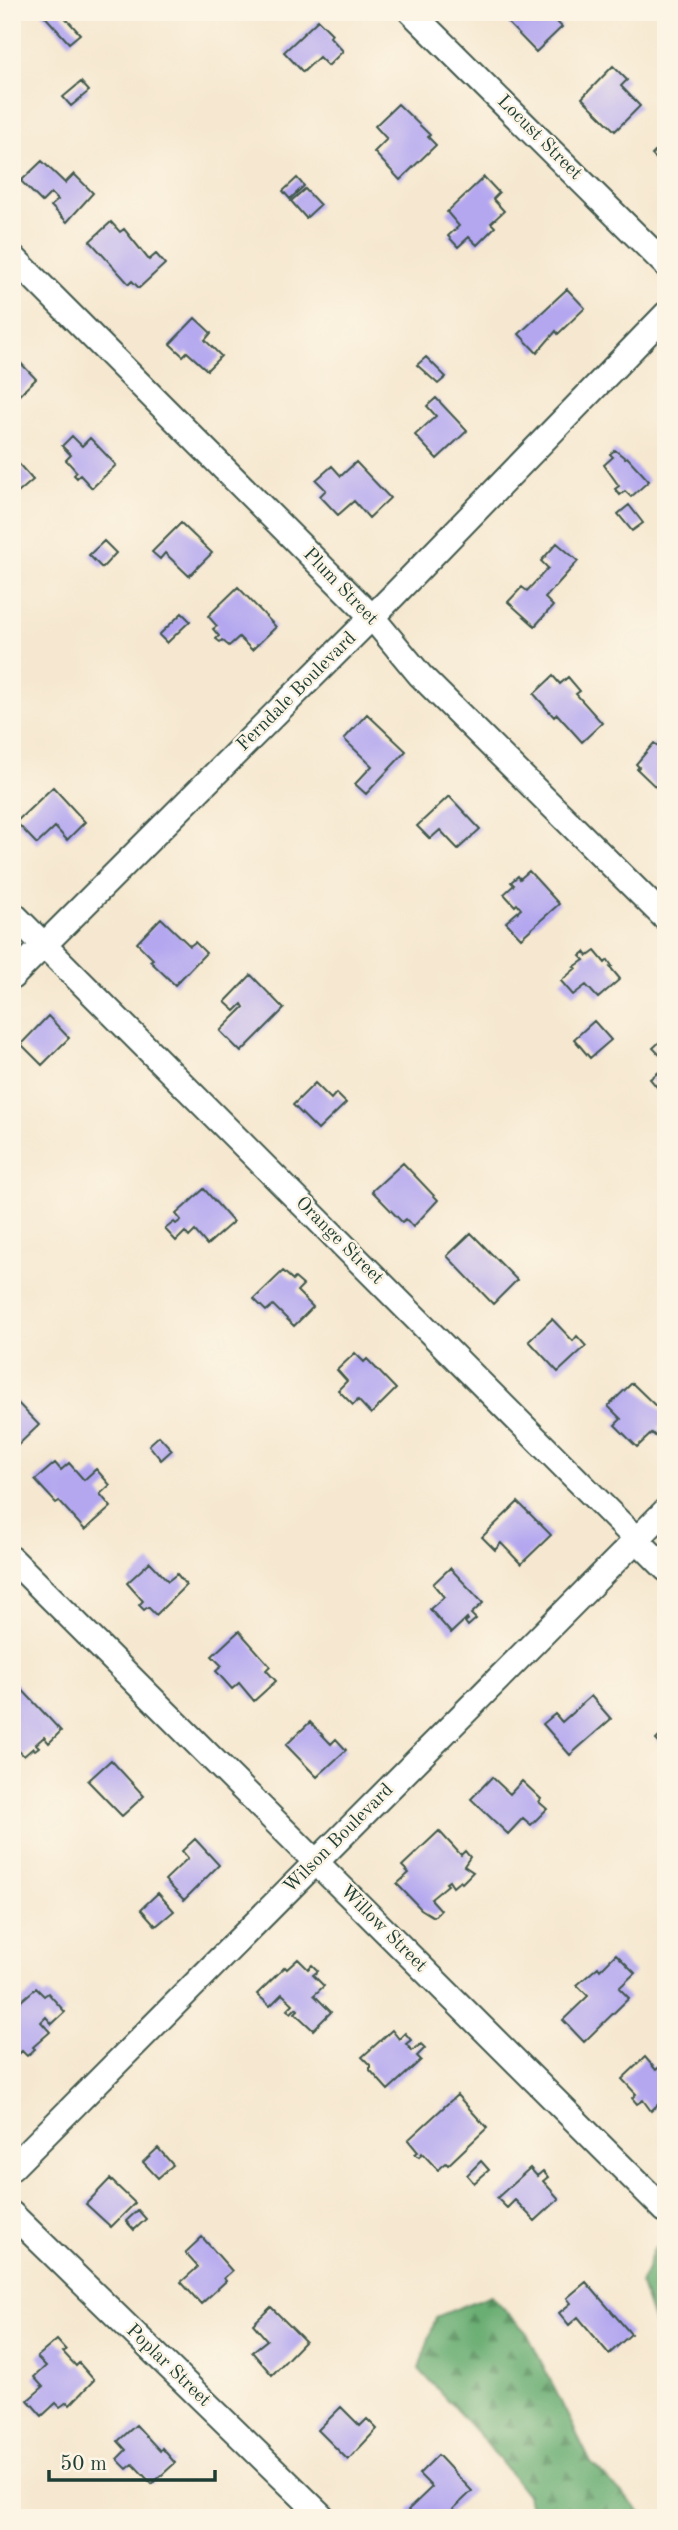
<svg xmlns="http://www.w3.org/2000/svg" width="678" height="2530" font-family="'Old Standard TT',serif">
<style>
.forest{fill:url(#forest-firs);stroke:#457654;stroke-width:2}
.building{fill:#b4a7f0}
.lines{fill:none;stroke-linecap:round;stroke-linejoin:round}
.minor-casing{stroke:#3f574b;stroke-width:28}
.minor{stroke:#fff;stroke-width:24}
.labels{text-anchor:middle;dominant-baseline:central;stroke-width:5;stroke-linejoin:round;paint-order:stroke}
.street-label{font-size:19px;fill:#1f3d34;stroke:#fcf5e5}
</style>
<defs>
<pattern id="forest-firs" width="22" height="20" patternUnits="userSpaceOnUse" patternTransform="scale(1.75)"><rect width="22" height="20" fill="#6bae73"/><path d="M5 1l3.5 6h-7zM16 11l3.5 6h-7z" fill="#578f5f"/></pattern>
</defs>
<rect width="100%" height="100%" fill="#fcf5e5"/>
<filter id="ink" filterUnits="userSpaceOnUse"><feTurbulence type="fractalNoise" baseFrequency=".0143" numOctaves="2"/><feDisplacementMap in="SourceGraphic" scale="14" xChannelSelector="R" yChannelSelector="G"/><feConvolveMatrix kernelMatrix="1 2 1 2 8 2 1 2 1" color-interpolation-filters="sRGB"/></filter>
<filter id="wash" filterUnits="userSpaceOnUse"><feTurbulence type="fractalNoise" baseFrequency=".00686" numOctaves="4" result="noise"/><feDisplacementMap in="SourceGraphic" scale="28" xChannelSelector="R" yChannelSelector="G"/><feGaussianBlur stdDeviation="1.57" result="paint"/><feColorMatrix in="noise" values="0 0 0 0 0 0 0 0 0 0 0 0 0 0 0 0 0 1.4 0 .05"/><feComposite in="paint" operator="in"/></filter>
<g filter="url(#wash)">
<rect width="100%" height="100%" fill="#f6e8d0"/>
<path class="forest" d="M666,2241v108l-6,-8 -19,-56 13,-37z
M491,2295l36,38 64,130 56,55h-115l-5,-23 -44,-56 -64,-70 17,-52z"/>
<g id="blocks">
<path class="building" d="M41,12h19l20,22 -11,9z
M510,12h37l15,15 -26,25 -32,-33z
M318,20l14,14 -2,3 13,14 -15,15 -9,-9 -16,15 -19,-20z
M613,66l14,14 -6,6 19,20 -25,25 -33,-33z
M81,82l8,9 -18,15 -8,-9z
M398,104l32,31 -2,2 8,8 -36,35 -26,-28 13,-13 -12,-13z
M666,141v23l-3,1 -11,-10z
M42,161l23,22 9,-9 19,19 -26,29 -16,-16 7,-6 -7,-7 -9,9 -21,-21z
M484,177l15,16 -6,6 11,12 -13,12 4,4 -18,18 -8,-8 -11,10 -10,-11 11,-10 -12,-14z
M297,178l7,8 -14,13 -7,-8z
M305,189l15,16 -14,13 -15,-17z
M111,222l9,10 4,-3 25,31 7,-6 9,10 -26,24 -7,-7 -3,3 -39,-43z
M567,289l18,19 -27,26 -2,-3 -19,22 -18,-19z
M195,318l16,15 -6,7 16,16 -14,14 -20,-18 -4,4 -13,-12z
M12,354l24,25 -22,21 -2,-1z
M426,357l20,20 -8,7 -21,-19z
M436,398l31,33 -30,28 -22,-24 21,-19 -9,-10z
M72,436l10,10 8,-8 26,27 -24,23 -12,-13 -3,3 -3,-3 3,-3 -11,-12 5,-5 -9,-9z
M615,450l10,8 2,-1 22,24 -18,16 -6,-6 -5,4 -5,-6 4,-3 -15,-21 9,-8 -3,-3z
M17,462l16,18 -21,18v-32z
M356,462l34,36 -21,20 -15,-17 -16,14 -18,-19 6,-6 -10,-10 16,-14 9,10z
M629,505l14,18 -11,8 -14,-17z
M181,523l31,30 -23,23 -24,-23 -5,6 -8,-7z
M104,541l12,12 -14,15 -13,-13z
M557,543l21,18 -33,37 8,8 -18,20 -27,-24 14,-15 5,4 21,-23 -7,-7z
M238,587l38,40 -24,23 -13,-13 -10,9 -7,-6 -2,2 -4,-3 3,-3 -6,-7 4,-3 -9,-10z
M182,613l8,8 -23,22 -8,-8z
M553,676l7,8 8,-7 12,14 -4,3 26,29 -20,19 -25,-28 -3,3 -20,-23z
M367,714l39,37 -40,43 -11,-10 17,-18 -28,-27z
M654,743l12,9v45l-29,-28 2,-2 -3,-3z
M53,787l32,35 -18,18 -12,-13 -18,17 -21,-22z
M449,796l31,33 -22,20 -18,-19 -10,9 -13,-13z
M529,871l30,33 -38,34 -15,-16 15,-13 -4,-5 -2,2 -11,-12 10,-9 -3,-3 7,-6 2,3z
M161,918l29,28 5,-4 11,11 -31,32 -25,-24 3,-2 -16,-16z
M595,951l10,12 3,-3 4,6 -2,1 10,12 -22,19 -12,-13 -13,10 -12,-14 15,-13 -2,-1 10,-7 -4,-4 5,-4 3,4z
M251,975l33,34 -43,43 -21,-21 24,-24 -2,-3 -7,7 -10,-9z
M48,1016l21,22 -27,27 -21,-21z
M594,1021l17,19 -21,18 -16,-19z
M666,1036v25l-13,-13z
M664,1068l2,20 -5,4 -11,-13z
M315,1083l16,16 5,-6 10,10 -28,27 -25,-25z
M403,1163l35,37 -25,27 -7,-8 -4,3 -30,-31z
M204,1189l29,33 -26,23 -12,-14 -6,6 -4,-5 -9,9 -11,-12 9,-7 2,2 5,-4 -5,-6z
M471,1233l46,47 -24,24 -46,-48z
M283,1271l10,9 2,-2 8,7 -6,6 16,16 -19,19 -21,-21 -7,6 -12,-12z
M552,1319l21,22 4,-5 9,10 -28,26 -29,-31z
M355,1353l9,9 3,-3 29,30 -25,25 -13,-14 -5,5 -15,-15 9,-9 -10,-11z
M632,1383l34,33v4l-8,8 4,4 -6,5 -4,-4 -15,14 -22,-22 6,-6 -13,-13z
M12,1397l27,28 -27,26z
M159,1436l13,14 -11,10 -12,-15z
M55,1463l6,7 8,-7 15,17 12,-11 14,16 -10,9 11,13 -26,23 -26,-29 -3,2 -21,-23z
M518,1502l33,33 -30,29 -20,-21 -6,7 -13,-13z
M150,1562l18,19 9,-7 9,11 -30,30 -8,-8 -4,3 -5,-5 4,-4 -16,-18z
M450,1568l33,35 -12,11 5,5 -8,7 -3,-4 3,-2 -1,-2 -16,15 -21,-24 14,-12 -11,-13z
M239,1631l31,35 -4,4 10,11 -22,20 -15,-18 -7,6 -16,-18 6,-5 -10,-10z
M15,1682l46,49 -12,12 -5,-6 -8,7 3,3 -4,3 -2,-2 -9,8 -10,-10 -2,2v-63z
M591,1696l20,23 -41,36 -27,-31 12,-10 7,8z
M310,1722l21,22 5,-5 10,11 -29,27 -31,-32z
M666,1730v20l-10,-10z
M111,1760l33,36 -22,20 -34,-35z
M492,1777l18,17 12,-13 19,18 -2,3 8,7 -16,16 -8,-7 -15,16 -37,-35z
M439,1831l22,24 4,-4 5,6 -6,9 9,6 -11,11 -2,-2 -7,6 -4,-6 -3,2 2,2 -17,14 10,11 -7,7 -13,-8 -24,-25 12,-11 -7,-7z
M195,1839l24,26 -35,35 -19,-20 23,-22 -6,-7z
M158,1893l16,18 -18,15 -15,-17z
M616,1954l19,19 -16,15 10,10 -45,44 -21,-22 25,-24 -11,-11 21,-18 2,3z
M298,1959l10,10 4,-4 6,6 -5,4 11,11 -10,9 17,17 -18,18 -18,-17 3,-3 -2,-2 -5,5 -4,-3 6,-6 -11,-10 -12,12 -13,-12 28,-27 2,2z
M36,1988l8,8 4,-3 17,19 -13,12 -6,-7 -5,5 9,10 -17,15 2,2 -8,7 -5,-5 -10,9v-55l5,-4 2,2z
M392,2030l7,9 6,-6 6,7 -5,4 6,7 9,-7 4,4 -8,8 4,4 -33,30 -18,-20v-5l-8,-8z
M645,2057l11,13 10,-9v36l-15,14 -8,-11 -6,4 -5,-6 4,-4 -14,-15z
M457,2095l30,33 -39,37 -2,-2 -8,7 -16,-17 -3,4 -4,-3 3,-2 -10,-12z
M158,2148l15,17 -15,13 -15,-16z
M481,2161l8,9 -15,13 -7,-8z
M530,2168l7,8 6,-5 5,6 -5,4 16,18 -24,22 -20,-21 -8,8 -10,-10z
M110,2179l25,24 -24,24 -25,-23z
M138,2210l8,9 -12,11 -8,-9z
M202,2237l30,34 -8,7 2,3 -25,23 -20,-22 17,-15 -13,-14z
M586,2282l45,52 -22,20 -31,-37 -9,8 -10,-12 12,-10 -4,-5z
M271,2307l34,34 -33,34 -20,-23 15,-12 -14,-16z
M57,2340l9,10 -3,2 13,14 3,-3 15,17 -24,25 -3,-3 -7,5 -4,-4 -14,13 -14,-16 15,-13 -9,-10 12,-11 -9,-9z
M341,2407l19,19 7,-7 10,10 -29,31 -30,-30z
M136,2425l24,26 2,-3 13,15 -23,21 -19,-20 -6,5 -10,-10 9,-9 -8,-9z
M438,2455l34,36 -28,27h-29l-7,-8 24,-23 -13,-13z"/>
</g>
</g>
<g filter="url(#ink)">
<use href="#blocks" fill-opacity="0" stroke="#3f574b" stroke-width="2"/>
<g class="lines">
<defs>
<path id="minor" d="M411,12l255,253
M12,256l360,361 48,58 246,244
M12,913l654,656
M12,977l381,-381 273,-282
M12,1559l653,651
M12,2168l654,-658
M12,2214l312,304"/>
</defs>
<use href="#minor" class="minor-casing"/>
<use href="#minor" class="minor"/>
</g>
</g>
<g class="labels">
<g class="street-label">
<text transform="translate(539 138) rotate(45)">Locust Street</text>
<text transform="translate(340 587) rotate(46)">Plum Street</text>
<text transform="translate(297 692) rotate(-45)">Ferndale Boulevard</text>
<text transform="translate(339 1241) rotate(45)">Orange Street</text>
<text transform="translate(339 1839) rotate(-45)">Wilson Boulevard</text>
<text transform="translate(383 1929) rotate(45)">Willow Street</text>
<text transform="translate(168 2366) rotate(44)">Poplar Street</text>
</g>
</g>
<rect width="678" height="2530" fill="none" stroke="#fcf5e5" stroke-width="42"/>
<path d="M49 2470v10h166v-10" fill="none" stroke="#1f3d34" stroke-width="3.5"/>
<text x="60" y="2470" font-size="21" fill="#1f3d34" stroke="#fcf5e5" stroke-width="5" paint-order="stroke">50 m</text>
</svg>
